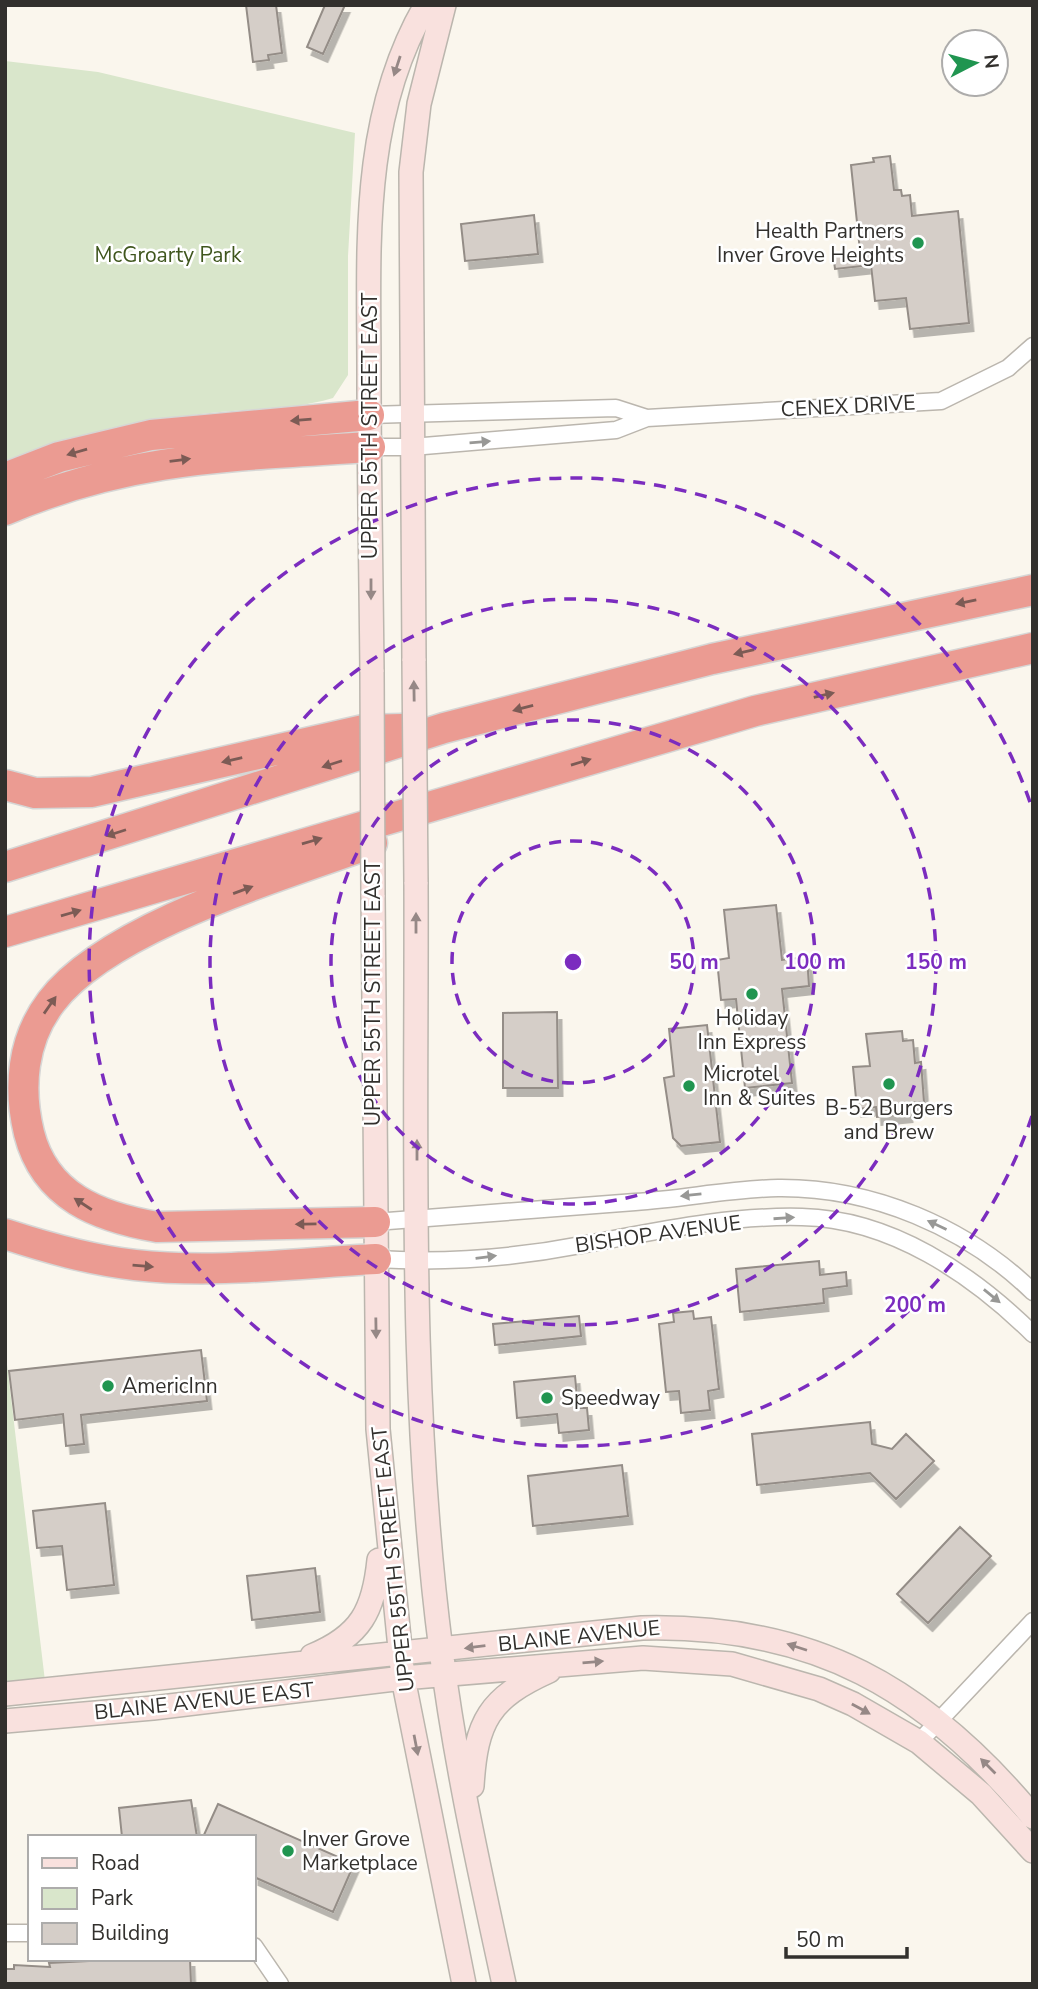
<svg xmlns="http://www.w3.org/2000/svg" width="1038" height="1989" font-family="'Nunito Sans',sans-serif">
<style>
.green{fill:#d9e6cb}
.building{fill:#d5cec8;stroke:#948d87;stroke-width:2;filter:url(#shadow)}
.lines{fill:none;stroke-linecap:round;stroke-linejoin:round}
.street-casing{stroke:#bbb6ae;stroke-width:19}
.secondary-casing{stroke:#bbb6ae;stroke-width:26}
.highway-casing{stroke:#d6d6d5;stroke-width:33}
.street{stroke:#fff;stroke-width:16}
.secondary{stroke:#f9e1de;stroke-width:23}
.highway{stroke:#eb9b92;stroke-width:30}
.secondary-bridge-casing{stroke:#bbb6ae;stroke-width:26;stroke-linecap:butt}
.secondary-bridge{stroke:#f9e1de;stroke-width:23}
.oneway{fill:#968886}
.oneway2{fill:#7c5b55}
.oneway3{fill:#989896}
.ring{fill:none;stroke:#7b2cbf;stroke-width:3.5;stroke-dasharray:12 9}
.poi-dot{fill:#209550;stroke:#fff;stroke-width:2.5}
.labels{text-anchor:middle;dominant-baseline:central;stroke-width:5;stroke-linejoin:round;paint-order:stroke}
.poi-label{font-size:21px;fill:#32302d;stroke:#fff;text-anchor:start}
.park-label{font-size:21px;fill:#3f561d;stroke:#fff}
.street-label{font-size:21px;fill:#32302d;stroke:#fff}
.centre{fill:#7b2cbf;stroke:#fff;stroke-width:3.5}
.ring-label{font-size:21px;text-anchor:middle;font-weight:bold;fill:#7b2cbf;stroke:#fff;stroke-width:5;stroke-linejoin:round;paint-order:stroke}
</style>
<defs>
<filter id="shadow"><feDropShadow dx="4.5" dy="8" stdDeviation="0" flood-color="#0004"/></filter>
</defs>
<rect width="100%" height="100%" fill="#faf6ed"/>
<path class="green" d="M5,61l93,11 257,61 -7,123v119l-15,23c-43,13 -88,10 -132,16 -66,8 -135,21 -196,50z
M5,1348l40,333 -40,4z"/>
<path class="building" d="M246,5h30l6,48 -14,2 1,5 -16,2z
M325,5h20l-22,49 -16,-7z
M890,156l4,34h7l1,6 8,-1 2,21 46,-5 11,112 -59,6 -4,-31 -31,3 -4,-36 -36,4 -2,-15 27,-3 -9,-86 23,-3 -1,-4z
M534,215l4,39 -73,7 -4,-37z
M776,905l6,55 25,-3 2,29 -27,3 10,94 -47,5 -9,-89 -15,1 -4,-40 12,-2 -5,-48z
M557,1012l1,76h-55v-75z
M707,1025l13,117 -39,4 -8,-8 -9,-60 10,-2 -5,-47z
M902,1031l1,10 10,-1 2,23 6,-1 3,40 -18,1 2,11 -31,3 -1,-10 -19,2 -4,-42 17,-1 -4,-32z
M819,1261l1,14 26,-3 1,14 -24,3 1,14 -84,9 -4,-43z
M693,1311l1,8 17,-2 8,72 -11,2 2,19 -29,3 -2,-22 -13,1 -7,-68 15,-2 -1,-9z
M579,1316l2,20 -86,9 -2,-21z
M201,1350l6,51 -126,14 3,29 -18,2 -3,-32 -48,6 -6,-49z
M575,1376l3,32h9l2,22 -30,3 -2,-19 -40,4 -3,-36z
M870,1422l2,22 20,5 14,-15 28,27 -38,38 -26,-26 -113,12 -5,-51z
M622,1465l6,51 -95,10 -5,-50z
M105,1503l9,82 -47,5 -5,-44 -25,2 -4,-37z
M960,1527l31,29 -63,67 -31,-29z
M315,1568l5,44 -68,8 -5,-44z
M191,1800l6,37h-75l-3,-29z
M218,1804l136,60 -21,48 -79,-35v-40h-51z
M129,1959h61l1,25h-186v-15h9v-4l36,2 -1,-4z"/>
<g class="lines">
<defs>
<path id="street" d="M369,415l247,-7 31,10
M370,447h42l204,-17 31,-12 294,-17 67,-33 25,-22
M375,1222c86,-7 173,-13 260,-20 48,-3 95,-13 143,-14 94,-1 188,39 255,104
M376,1259c68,4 138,-1 205,-14 72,-13 147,-30 221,-28 89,2 170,57 231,117
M919,1742l114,-121
M5,1933h25
M254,1946l26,38"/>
<path id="secondary" d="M414,661l-3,-489 8,-68 25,-99
M372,672c-1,-100 -3,-199 -3,-299 0,-126 -9,-255 57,-368
M416,882c1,255 -8,514 25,768 14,112 39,223 63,334
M373,895l5,534 25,249 61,306
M312,1656c49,-20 62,-46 67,-96
M5,1694l637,-66c171,-4 284,60 391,189
M5,1721l148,-13 250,-30 240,-20 89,6 87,25 34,15 66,38 62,52 52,57
M472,1786c4,-65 17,-88 77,-115"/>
<path id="highway" d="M5,478l54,-21 92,-22 218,-20
M5,510c126,-54 232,-54 365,-63
M5,785l30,8 57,-1 271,-62 39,-1
M372,843c-88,32 -265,84 -321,159 -29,38 -33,86 -22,131 16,64 70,84 128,94l218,-5
M5,867l439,-139 268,-69 321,-69
M5,932l750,-221 278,-63
M5,1234c43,14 85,26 130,31 79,9 162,-2 241,-6"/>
</defs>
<use href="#street" class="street-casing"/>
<use href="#secondary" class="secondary-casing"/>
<use href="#highway" class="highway-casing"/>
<use href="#street" class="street"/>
<use href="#secondary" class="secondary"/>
<use href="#highway" class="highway"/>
<defs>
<path id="secondary-bridge" d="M414,661l2,221
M372,672l1,223"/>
</defs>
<use href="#secondary-bridge" class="secondary-bridge-casing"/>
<use href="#secondary-bridge" class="secondary-bridge"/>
</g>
<defs><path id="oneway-solid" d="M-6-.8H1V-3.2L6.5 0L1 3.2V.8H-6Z" transform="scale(1.75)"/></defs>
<g class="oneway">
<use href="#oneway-solid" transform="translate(397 66) rotate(108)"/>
<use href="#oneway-solid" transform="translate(371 589) rotate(90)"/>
<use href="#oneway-solid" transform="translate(414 691) rotate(-91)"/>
<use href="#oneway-solid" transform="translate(416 923) rotate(-90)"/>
<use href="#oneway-solid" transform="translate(417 1150) rotate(-90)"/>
<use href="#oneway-solid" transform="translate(376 1328) rotate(89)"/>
<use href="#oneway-solid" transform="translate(475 1647) rotate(173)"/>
<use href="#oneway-solid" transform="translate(797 1647) rotate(-162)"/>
<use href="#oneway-solid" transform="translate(593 1662) rotate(-5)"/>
<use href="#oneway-solid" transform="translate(861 1709) rotate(29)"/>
<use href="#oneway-solid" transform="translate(416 1745) rotate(79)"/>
<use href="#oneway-solid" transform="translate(988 1766) rotate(-135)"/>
</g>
<g class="oneway2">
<use href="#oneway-solid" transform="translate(301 420) rotate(175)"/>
<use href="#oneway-solid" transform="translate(77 452) rotate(164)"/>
<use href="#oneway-solid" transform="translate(180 460) rotate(-7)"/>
<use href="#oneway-solid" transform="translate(966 602) rotate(169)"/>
<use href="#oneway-solid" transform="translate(744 652) rotate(167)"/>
<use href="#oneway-solid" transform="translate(824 695) rotate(-13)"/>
<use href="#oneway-solid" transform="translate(523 708) rotate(165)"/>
<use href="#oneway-solid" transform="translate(232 760) rotate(167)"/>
<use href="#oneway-solid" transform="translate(581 762) rotate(-17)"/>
<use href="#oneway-solid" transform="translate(332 764) rotate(162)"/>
<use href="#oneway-solid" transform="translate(116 833) rotate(162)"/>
<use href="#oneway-solid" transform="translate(312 841) rotate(-16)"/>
<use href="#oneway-solid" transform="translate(243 890) rotate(-20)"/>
<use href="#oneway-solid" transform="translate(71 913) rotate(-16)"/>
<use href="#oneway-solid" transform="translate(50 1005) rotate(-55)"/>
<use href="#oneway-solid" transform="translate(83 1204) rotate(-147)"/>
<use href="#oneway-solid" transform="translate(306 1224) rotate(179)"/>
<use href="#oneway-solid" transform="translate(143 1266) rotate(5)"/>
</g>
<g class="oneway3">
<use href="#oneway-solid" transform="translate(480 442) rotate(-5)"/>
<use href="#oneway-solid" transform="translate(691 1195) rotate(174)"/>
<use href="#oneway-solid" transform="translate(784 1218) rotate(-4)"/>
<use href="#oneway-solid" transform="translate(937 1225) rotate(-155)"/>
<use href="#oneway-solid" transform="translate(486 1257) rotate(-7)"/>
<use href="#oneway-solid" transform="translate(992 1296) rotate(39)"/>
</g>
<g class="ring">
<circle cx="573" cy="962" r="121"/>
<circle cx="573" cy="962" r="242"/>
<circle cx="573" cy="962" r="363"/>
<path d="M1032 1116A484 484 0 1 1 1032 808"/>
</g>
<g class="poi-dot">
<circle cx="918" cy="243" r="7"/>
<circle cx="752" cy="994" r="7"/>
<circle cx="889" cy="1084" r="7"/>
<circle cx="689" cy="1086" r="7"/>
<circle cx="108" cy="1386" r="7"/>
<circle cx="547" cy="1398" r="7"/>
<circle cx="288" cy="1851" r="7"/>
</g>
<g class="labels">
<g class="poi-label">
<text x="904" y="231" text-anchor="end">Health Partners<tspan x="904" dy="24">Inver Grove Heights</tspan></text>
<text x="752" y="1018" text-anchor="middle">Holiday<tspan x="752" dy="24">Inn Express</tspan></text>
<text x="703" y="1074">Microtel<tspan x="703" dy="24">Inn &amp; Suites</tspan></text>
<text x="889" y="1108" text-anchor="middle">B-52 Burgers<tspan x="889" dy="24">and Brew</tspan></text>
<text x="122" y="1386">AmericInn</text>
<text x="561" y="1398">Speedway</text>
<text x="302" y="1839">Inver Grove<tspan x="302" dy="24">Marketplace</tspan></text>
</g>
<g class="park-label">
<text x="168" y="255">McGroarty Park</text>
</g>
<g class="street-label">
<text transform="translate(848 406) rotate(-3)">CENEX DRIVE</text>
<text transform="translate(370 426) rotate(-90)">UPPER 55TH STREET EAST</text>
<text transform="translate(373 993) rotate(-90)">UPPER 55TH STREET EAST</text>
<text transform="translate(658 1234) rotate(-8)">BISHOP AVENUE</text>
<text transform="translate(393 1559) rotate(-96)">UPPER 55TH STREET EAST</text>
<text transform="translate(579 1636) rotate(-6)">BLAINE AVENUE</text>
<text transform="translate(204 1701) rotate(-6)">BLAINE AVENUE EAST</text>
</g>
</g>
<circle cx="573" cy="962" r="10" class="centre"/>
<g class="ring-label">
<text x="694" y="969">50 m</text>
<text x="815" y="969">100 m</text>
<text x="936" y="969">150 m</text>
<text x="915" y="1312">200 m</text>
</g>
<rect width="1038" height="1989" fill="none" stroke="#32302d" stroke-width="14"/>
<rect x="28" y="1835" width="228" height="126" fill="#ffffff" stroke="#adacab" stroke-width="2"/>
<rect x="42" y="1858" width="35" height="10" fill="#f9e1de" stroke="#adacab" stroke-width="2"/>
<text x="91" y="1870" font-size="21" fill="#32302d">Road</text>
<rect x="42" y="1888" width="35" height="21" fill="#d9e6cb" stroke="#adacab" stroke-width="2"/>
<text x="91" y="1905" font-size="21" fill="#32302d">Park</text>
<rect x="42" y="1923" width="35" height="21" fill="#d5cec8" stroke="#adacab" stroke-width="2"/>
<text x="91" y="1940" font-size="21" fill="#32302d">Building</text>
<g transform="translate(975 63) rotate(84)"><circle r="33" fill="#ffffff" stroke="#adacab" stroke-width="2"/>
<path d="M0-5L12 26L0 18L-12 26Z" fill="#209550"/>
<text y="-10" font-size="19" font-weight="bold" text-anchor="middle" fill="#32302d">N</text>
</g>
<path d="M786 1947v10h121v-10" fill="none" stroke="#32302d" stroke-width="3.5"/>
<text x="796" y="1947" font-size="21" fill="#32302d" stroke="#ffffff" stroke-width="5" paint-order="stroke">50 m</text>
</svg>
